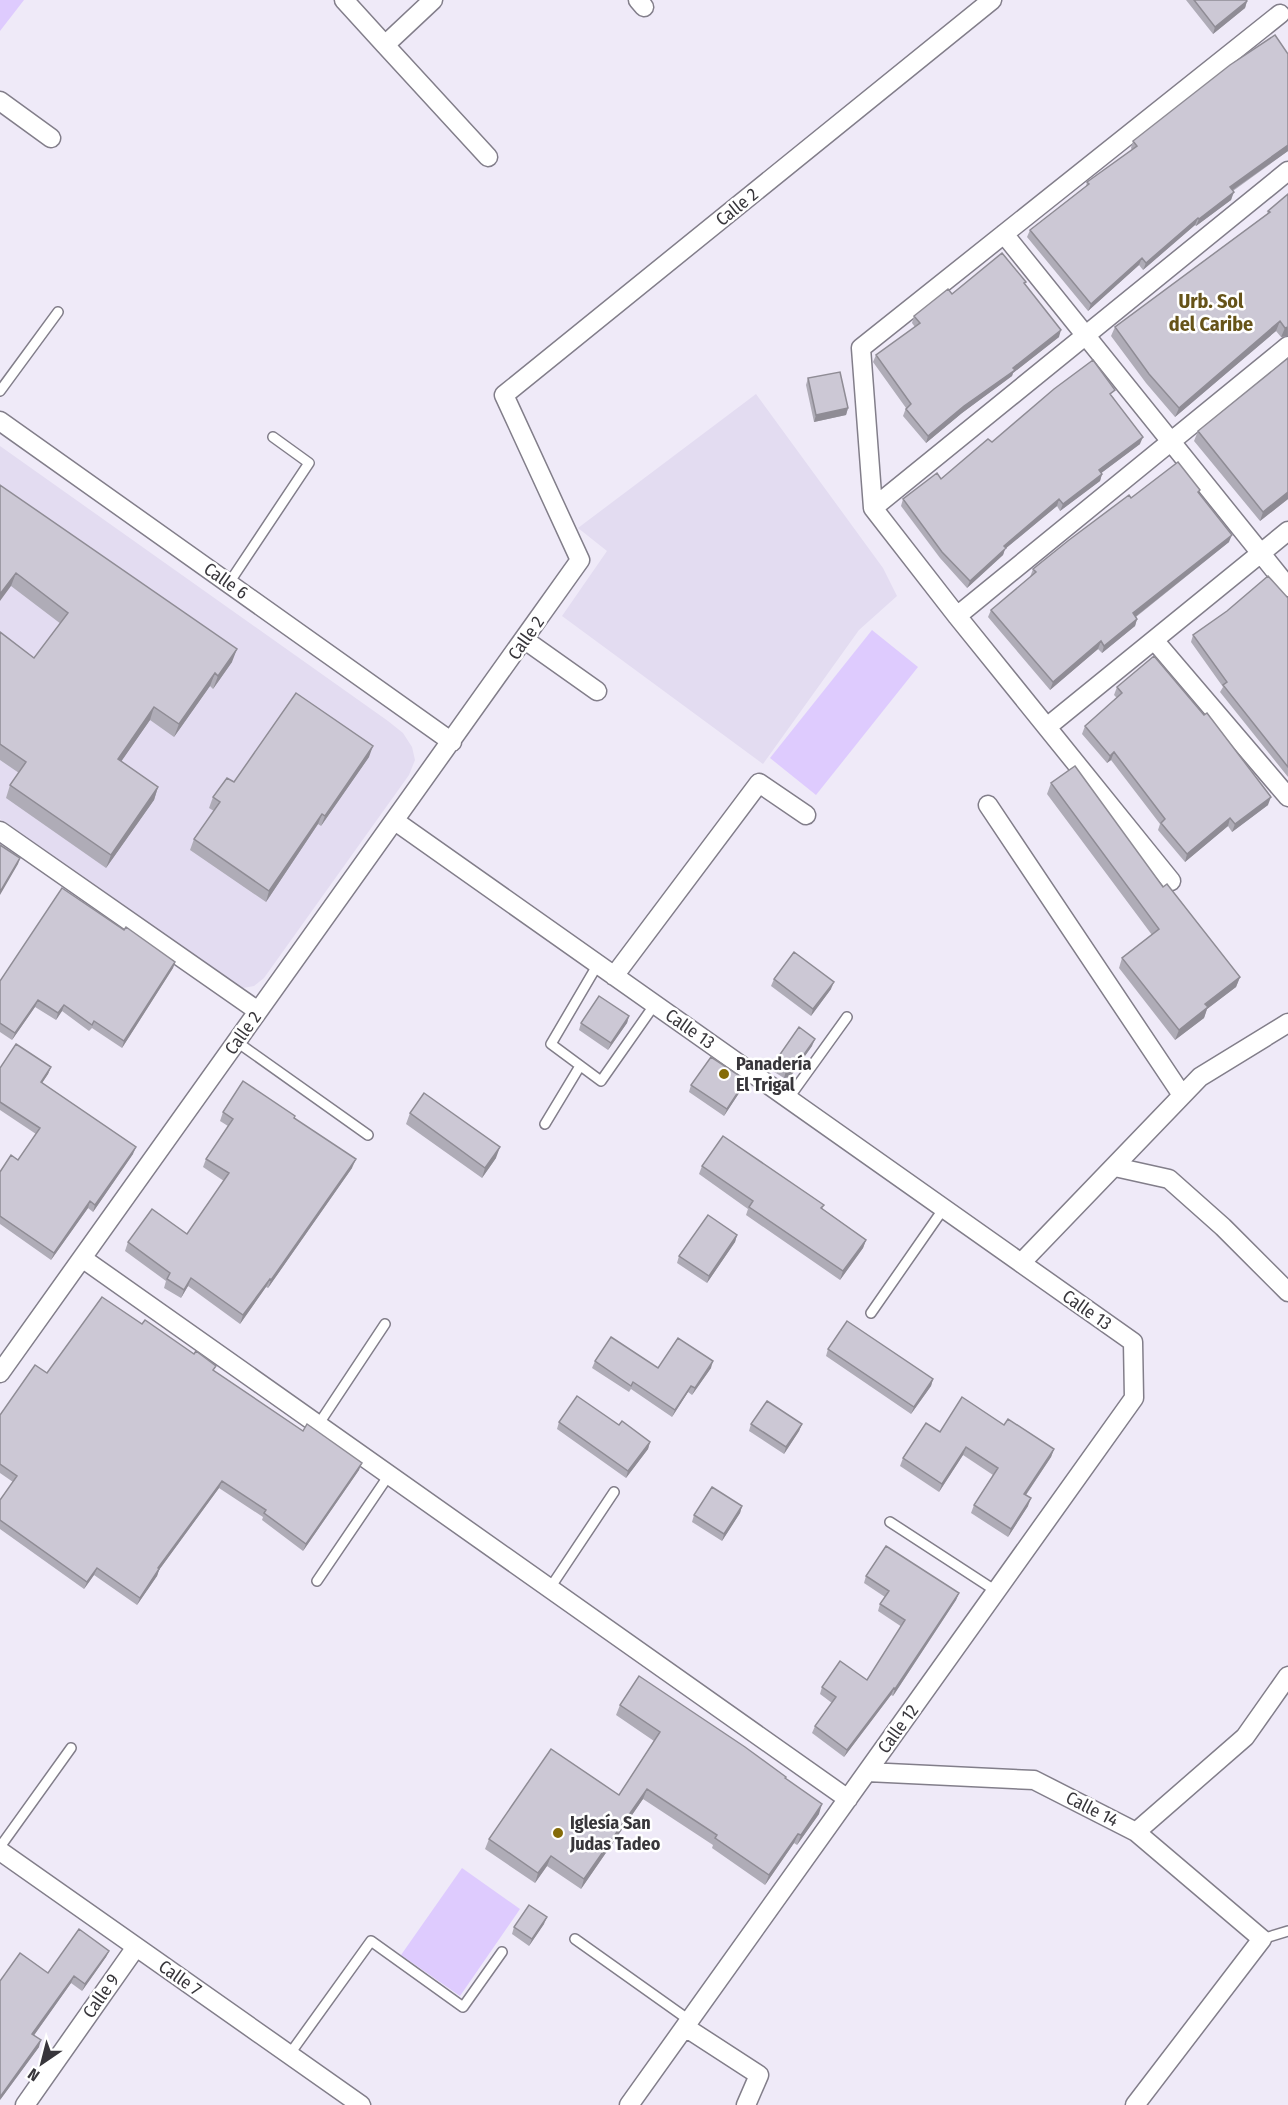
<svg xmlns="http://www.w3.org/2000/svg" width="1288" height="2105" font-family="'Fira Sans Condensed',sans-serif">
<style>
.built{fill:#e3dcf1}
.green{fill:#decbfe}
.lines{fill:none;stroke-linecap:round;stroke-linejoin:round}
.lane-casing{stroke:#827e8a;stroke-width:12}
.street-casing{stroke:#827e8a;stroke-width:21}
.lane{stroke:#fff;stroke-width:9}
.street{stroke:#fff;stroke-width:18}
.wall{fill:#afacb7}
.shaded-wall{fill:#8f8c95}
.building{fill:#ccc8d5;stroke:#8f8c95;stroke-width:1.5}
.poi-dot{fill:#856b08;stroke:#fff;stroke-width:2}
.labels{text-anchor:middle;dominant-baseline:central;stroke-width:5;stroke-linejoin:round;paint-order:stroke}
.street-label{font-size:18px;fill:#38363b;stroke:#fff}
.poi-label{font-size:18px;font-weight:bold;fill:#38363b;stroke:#fff;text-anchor:start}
.neighbourhood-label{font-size:20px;font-weight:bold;fill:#665318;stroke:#fff}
</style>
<rect width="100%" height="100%" fill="#efeaf8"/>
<path class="built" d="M756,394l127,174 14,28 -38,34 -96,134 -201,-148 45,-65 -29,-23z
M0,446l388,275 15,12 9,14 3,13 -6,15 -145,203 -10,8 -11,2 -15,-9 -228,-160z"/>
<path class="green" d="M0,0h24l-24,31z
M872,630l46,37 -102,128 -46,-37z
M462,1868l58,41 -60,87 -59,-41z"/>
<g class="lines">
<defs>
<path id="lane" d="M0,391l58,-79
M229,583l80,-120 -36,-26
M598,964l-47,80 50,37 54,-77
M237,1042l131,93
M788,1099l59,-82
M545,1124l35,-58
M871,1313l73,-105
M318,1425l67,-101
M890,1522l106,69
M317,1581l72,-106
M550,1588l64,-96
M0,1847l71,-99
M575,1939l114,81
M1262,1939l26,-8
M289,2055l82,-114 92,66 39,-55"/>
<path id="street" d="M344,0l41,45 48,-45
M638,0l6,7
M385,45l103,112
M0,101l51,37
M1004,234l284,353
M0,421l452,321
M873,508l415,-337
M957,616l331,-270
M525,640l72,51
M1154,640l134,157
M1047,727l241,-196
M988,805l194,290
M395,821l738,521 1,56 -505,707
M0,831l258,180
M1171,881l-214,-265 -84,-108 -12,-160 419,-334
M614,976l145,-193 47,32
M1115,1167l54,12 54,48 65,65
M82,1258l766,541
M1021,1263l179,-186 88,-54
M0,1373l580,-813 -76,-165 488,-395
M867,1772l167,8 102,52 109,-95 43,-61
M0,1851l361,254
M685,2027l74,48 -13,30
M25,2105l111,-158
M1135,2105l127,-166 -126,-107"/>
</defs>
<use href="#lane" class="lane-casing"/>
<use href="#street" class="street-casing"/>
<use href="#lane" class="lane"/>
<use href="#street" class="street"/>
</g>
<path class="wall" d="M1186,0h60l1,1 -2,7 -32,26z
M1288,54v97l-55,40 -2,9 -35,26 -1,-1 -52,45 -4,-5 -51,46 -61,-74 3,-7 56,-44 1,-4 45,-32 -1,-2 2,-7z
M1288,194v142l-7,1 -5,-6 -101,86 -29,-34 -35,-47 4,-9 152,-113 1,-3z
M1026,282l-1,2 34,53 -46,36 -1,3 -50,37 -36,30 -23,-27 3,-8 -33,-46 3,-7 39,-28 -3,-4 2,-7 38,-22z
M1288,358v141l-28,22 -66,-80 4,-10z
M808,378l40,30 -2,7 -32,7 -8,-37z
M1113,397l27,47 -39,29 1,1 -2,7 -40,30 -3,-5 -52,43 -2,6 -36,33 -27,-30 -39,-52 2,-7 38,-20 51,-37z
M0,485l232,177 -19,27 -3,-3 -36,51 -24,-17 -29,41 37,26 -4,13 -48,68 -100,-70 4,-13 9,-12 -19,-13v-128l34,26 27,-34 -50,-38z
M1199,493l30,49 -93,75 1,2 -2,7 -33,27 -4,-4 -48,41 -62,-73 3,-7 39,-33 3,-8 98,-71z
M1288,598v179l-68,-85 3,-5 -32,-45 2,-7z
M1117,687l151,118 -36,27 -4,-6 -43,36 -27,-32 2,-6 -49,-64 -4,3 -25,-29 3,-8 32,-28 -3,-3z
M369,757l-48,69 -3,-2 -52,78 -76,-52 4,-11 20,-28 -5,-3 4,-11z
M1051,783l112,104 77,90 -4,10 -29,22 -3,9 -29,22 -56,-72 3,-10 30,-23 -105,-141z
M124,930l51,32 -2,6 -51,80 -30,-20 -3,3 -27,-20 -6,9 -21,-13 -23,33 -12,-8v-51z
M774,979l57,10 -20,27 -40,-30z
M629,1016l-2,7 -19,27 -29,-20 2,-7z
M812,1046l-22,31 -6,1 -13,-8 3,-7z
M51,1067l-3,7 -6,9 91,71 -40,58 -5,-4 -37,52 -51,-36v-52l18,-12 18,-26 -36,-24v-42z
M746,1080l-3,7 -19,29 -35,-24 2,-7z
M223,1112l72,4v2l57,50 -84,120 -2,-1 -26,37 -52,-38 -7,12 -17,-10 2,-7 -41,-30 3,-9 59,-8 37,-53 -21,-14 3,-8 22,-33 -8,-5z
M410,1113l86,45 -14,20 -76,-54z
M702,1166l122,39 -2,3 44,32 -3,8 -23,32 -94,-65 2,-6 -49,-35z
M737,1235l-2,7 -28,41 -30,-20 2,-7z
M142,1324l72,47 145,99 -56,81 -41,-31 1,-3 -44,-29 -60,82 -2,6 -20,29 -43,-30 -10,14 -84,-60v-29l13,-18 -13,-9v-58l47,-42z
M828,1349l105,30 -2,7 -20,28 -85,-58z
M595,1361l63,7h53l-19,27 -4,-3 -16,25 -41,-28 -2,3 -37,-24z
M559,1422l91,20 -2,7 -22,29 -69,-49z
M751,1424h51l-3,7 -15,23 -35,-23z
M940,1432l114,17 -3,8 -25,38 2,11 -20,31 -37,-24 3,-8 19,-30 -30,-20 -24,37 -39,-26 3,-8z
M742,1506l-2,7 -18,28 -30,-19 2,-7z
M866,1576l93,17 -3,7 -63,96 -2,-1 -47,62 -32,-24 3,-7 17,-23 -12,-9 2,-7 45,-7 35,-53 -24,-16 2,-7 5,-7 -21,-14z
M620,1705l165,73 34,36 -22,31 -3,-2 -29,42 -53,-37 1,-3 -70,-46 -62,90 -34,-23 -12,17 -50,-34 4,-10 130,-44 35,-54 -38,-26z
M544,1924l-15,22 -17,-12 2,-7z
M109,1951l-3,6 -24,34 -11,-8 -37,52 5,12 -39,53 48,-127z"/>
<path class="shaded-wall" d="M1247,1l-2,7 -32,26 2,-7z
M1288,145v6l-61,43 3,-7z
M1234,192l-3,8 -35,26 3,-7z
M1198,218l-3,7 -52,45 3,-7z
M1142,258l-3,7 -51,46 3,-7z
M1280,321l-4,10 -101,86 4,-9z
M1288,327v9l-7,1 4,-9z
M1061,330l-2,7 -46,36 -1,3 -50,37 -36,30 2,-7 36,-30z
M848,408l-2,7 -32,7 2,-7z
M1143,437l-3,7 -44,33 3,-7z
M1102,474l-2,7 -40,30 3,-7z
M1288,492v7l-28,22 3,-9z
M1059,499l-2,7 -52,43 -2,6 -36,33 3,-7 34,-35z
M1232,535l-3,7 -99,79 3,-8z
M16,573l-5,13 -11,15v-7z
M1137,619l-2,7 -33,27 2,-7z
M1101,641l-3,8 -48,41 3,-8z
M237,649l-5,13 -19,27 5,-13z
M215,673l-5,13 -36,51 5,-13z
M154,707l-4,13 -36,52 4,-13z
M373,746l-4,11 -48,69 4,-10z
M1114,752l-3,8 -4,3 3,-7z
M158,787l-4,13 -48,68 5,-13z
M1271,797l-3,8 -36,27 3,-8z
M322,814l-4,10 -52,78 3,-11z
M1230,818l-2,8 -43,36 2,-8z
M20,858l-2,6 -18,31v-3z
M175,962l-2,6 -51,80 2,-7z
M1240,977l-4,10 -29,22 -3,9 -29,22 4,-10 26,-26z
M834,982l-3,7 -20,27 2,-7z
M38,1000l-3,7 -23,33 3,-7z
M64,1005l-2,6 -6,9 2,-7z
M629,1016l-2,7 -19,27 3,-7z
M815,1039l-3,7 -22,31 -6,1 2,-7z
M51,1067l-3,7 -10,15 3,-7z
M746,1080l-3,7 -19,29 3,-7z
M136,1147l-3,7 -40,58 2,-7z
M500,1147l-4,11 -14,20 3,-10z
M356,1159l-4,9 -84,120 3,-8z
M90,1201l-2,7 -37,52 3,-7z
M737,1235l-2,7 -28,41 2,-7z
M866,1240l-3,8 -23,32 3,-9z
M191,1278l-3,8 -7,12 3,-8z
M270,1279l-4,8 -26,37 3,-9z
M713,1361l-2,7 -19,27 3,-7z
M933,1379l-2,7 -20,28 3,-7z
M691,1386l-3,6 -16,25 3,-7z
M802,1424l-3,7 -15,23 2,-7z
M650,1442l-2,7 -22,29 2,-7z
M966,1447l-3,8 -24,37 3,-8z
M1054,1449l-3,8 -30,45 3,-8z
M362,1463l-3,7 -56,81 3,-7z
M222,1481l-3,7 -60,82 -2,6 -20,29 3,-7 18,-30z
M1031,1498l-3,8 -20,31 3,-8z
M742,1506l-2,7 -18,28 2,-7z
M97,1568l-3,7 -10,14 3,-7z
M959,1593l-3,7 -63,96 2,-7z
M894,1688l-3,7 -47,62 3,-7z
M647,1789l-4,10 -62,90 3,-10z
M822,1804l-3,10 -22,31 4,-10z
M798,1834l-4,9 -29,42 4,-10z
M551,1856l-4,10 -12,17 3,-10z
M547,1917l-3,7 -15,22 3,-7z
M109,1951l-3,6 -24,34 3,-7z
M74,1976l-3,7 -41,58 2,-7z
M41,2040l-2,7 -39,53v-3z"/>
<path class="building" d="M1194,0h52l1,1 -32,26z
M1275,35l13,19v91l-58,42 4,5 -35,27 -1,-1 -52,45 -4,-5 -51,46 -61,-74 59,-46 -2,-2 50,-36 -4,-5 97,-76z
M1288,194v133l-3,1 -5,-7 -101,87 -30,-34 -34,-47 155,-115 -2,-1z
M1002,253l24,29 -2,1 37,47 -48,38 2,2 -51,36 -36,30 -22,-27 5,-5 -35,-49 44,-32 -6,-7 34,-27 4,5z
M1288,358v134l-25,20 -65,-81z
M1093,360l22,30 -5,4 33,43 -44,33 3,4 -39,30 -4,-5 -55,47 2,2 -36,33 -28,-29 -39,-53 34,-26 4,6 47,-40 4,3 62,-53z
M840,372l8,36 -32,7 -8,-37z
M1178,462l22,28 -2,2 34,43 -99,78 4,6 -33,27 -3,-5 -48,41 -62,-72 45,-38 -3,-3 36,-29 60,-45 2,3z
M0,485l237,164 -19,27 -3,-3 -36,51 -25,-17 -36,52 40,28 -47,68 -101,-70 16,-23 -26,-18v-112l34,26 34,-45 -52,-40 -16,21z
M1268,576l20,22v169l-65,-82 4,-3 -34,-47 34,-24z
M1154,656l50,59 3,-2 64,84 -36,27 -5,-6 -43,36 -26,-31 4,-4 -51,-67 -4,4 -25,-30 37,-33 -5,-6z
M296,693l77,53 -48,70 -3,-2 -53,77 -75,-52 26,-37 -7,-5 14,-19 7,4z
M1075,766l88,121 4,-3 73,93 -35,27 3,3 -29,23 -57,-72 37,-29 -108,-146z
M0,845l20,13 -20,34z
M62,888l62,42 2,-3 49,35 -51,79 -30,-20 -2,4 -28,-20 -6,8 -20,-13 -23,33 -15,-10v-42z
M794,952l40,30 -21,27 -39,-30z
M599,996l30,20 -18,27 -30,-20z
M799,1027l16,12 -22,31 -7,1 -12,-8z
M16,1044l35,23 -10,15 95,65 -41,58 -5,-4 -36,52 -54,-37v-44l11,-17 7,5 22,-32 -40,-26v-34z
M711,1057l35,23 -19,29 -36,-24z
M243,1081l52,35 -1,2 62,41 -85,121 -1,-1 -27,36 -52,-37 -7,12 -17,-11 3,-6 -42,-31 24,-33 35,25 42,-61 -23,-14 27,-40 -10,-7z
M424,1093l76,54 -15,21 -75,-55z
M723,1136l101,69 -3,3 45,32 -23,31 -94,-64 4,-6 -51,-35z
M708,1215l29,20 -28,41 -30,-20z
M102,1297l40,27 3,-4 49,34 2,-3 20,15 -3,4 90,61 4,-7 55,39 -56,81 -42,-31 2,-3 -44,-29 -64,87 1,1 -19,29 -43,-30 -10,14 -87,-62v-20l17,-24 -17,-12v-49l35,-50 12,8z
M847,1321l86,58 -19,28 -86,-58z
M611,1337l47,31 20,-30 35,23 -18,27 -4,-2 -16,24 -42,-28 -2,4 -36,-25z
M577,1396l42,29 3,-4 28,21 -22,29 -69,-49z
M962,1397l42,28 4,-6 46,30 -30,45 7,4 -20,31 -37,-24 24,-37 -32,-21 -24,37 -39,-26 23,-35 14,9z
M767,1401l35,23 -16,23 -35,-23z
M712,1487l30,19 -18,28 -30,-19z
M886,1546l73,47 -64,96 -1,-1 -47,62 -32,-24 21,-29 -14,-10 18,-26 27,19 38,-60 -25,-16 9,-13 -23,-15z
M639,1676l106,71 41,30 -1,1 37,26 -21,31 -3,-1 -29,41 -54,-37 2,-3 -70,-46 -63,90 -33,-23 -13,17 -49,-34 62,-90 68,46 41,-63 -40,-27z
M529,1905l18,12 -15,22 -18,-12z
M79,1929l30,22 -24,33 -11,-8 -42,58 9,6 -41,57v-116l20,-28 28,20z"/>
<g class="poi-dot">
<circle cx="724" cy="1074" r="6"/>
<circle cx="558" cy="1833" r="6"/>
</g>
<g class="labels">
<g class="street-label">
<text transform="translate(737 207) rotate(-39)">Calle 2</text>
<text transform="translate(226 581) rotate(35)">Calle 6</text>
<text transform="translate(526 638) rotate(-55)">Calle 2</text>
<text transform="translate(690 1029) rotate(35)">Calle 13</text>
<text transform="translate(243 1033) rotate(-54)">Calle 2</text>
<text transform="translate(1087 1310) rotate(35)">Calle 13</text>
<text transform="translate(898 1729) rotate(-54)">Calle 12</text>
<text transform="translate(1092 1809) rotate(27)">Calle 14</text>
<text transform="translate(180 1978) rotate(35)">Calle 7</text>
<text transform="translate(101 1996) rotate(-55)">Calle 9</text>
</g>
<g class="poi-label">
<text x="736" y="1064">Panadería<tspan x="736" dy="21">El Trigal</tspan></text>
<text x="570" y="1823">Iglesía San<tspan x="570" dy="21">Judas Tadeo</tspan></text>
</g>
<g class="neighbourhood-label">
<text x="1211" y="301">Urb. Sol<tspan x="1211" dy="23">del Caribe</tspan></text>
</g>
</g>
<g transform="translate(42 2063) rotate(215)" stroke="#ffffff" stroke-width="4.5" paint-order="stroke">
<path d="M0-4.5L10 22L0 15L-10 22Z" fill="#38363b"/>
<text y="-9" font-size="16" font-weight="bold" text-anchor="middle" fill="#38363b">N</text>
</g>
</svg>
